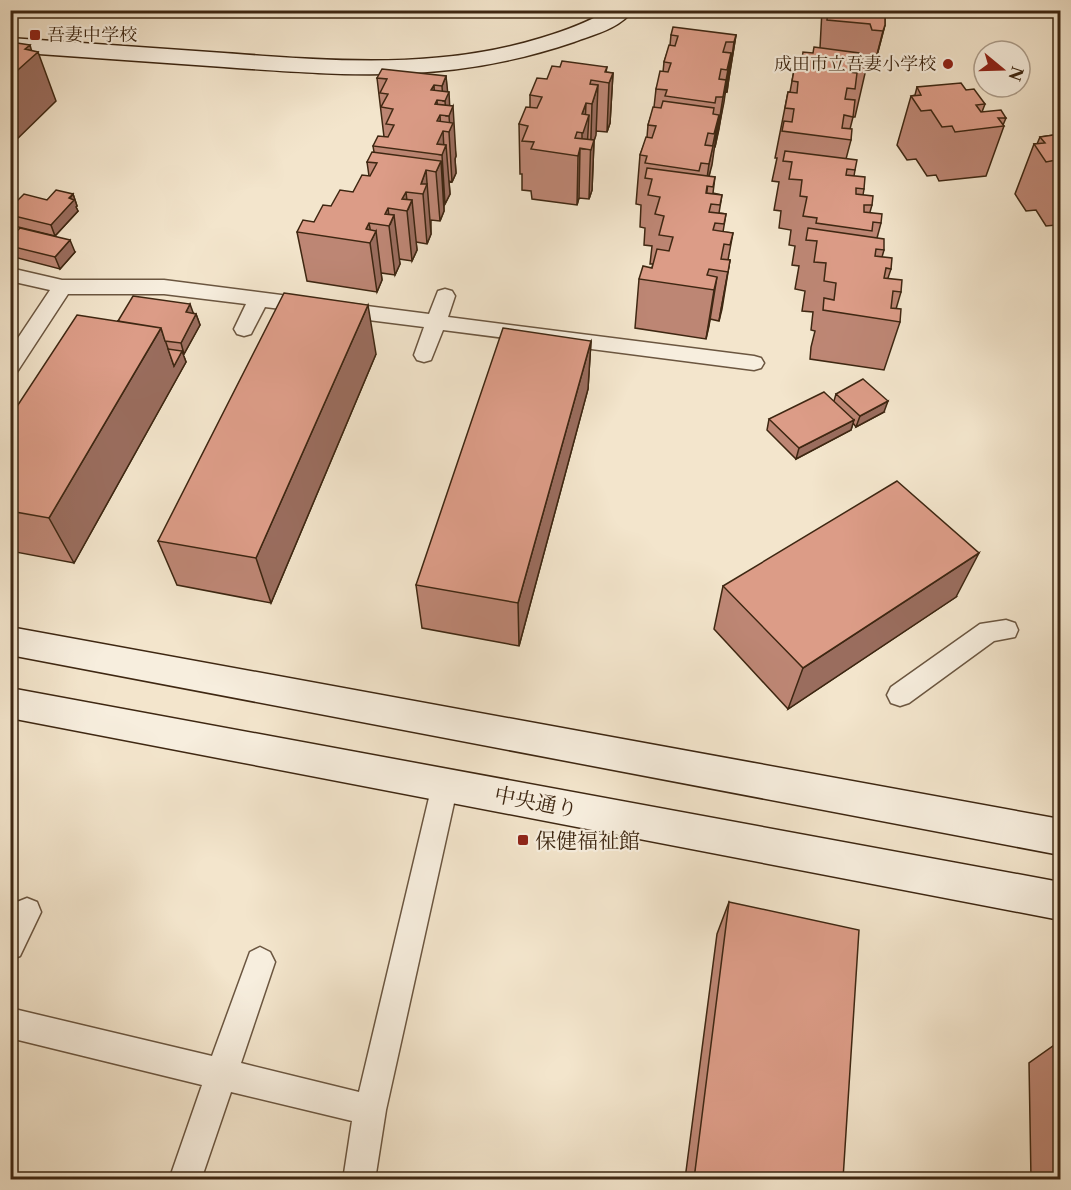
<svg xmlns="http://www.w3.org/2000/svg" width="1071" height="1190" font-family="'Libre Caslon Text','Noto Serif JP',serif">
<style>
.lines{fill:none;stroke-linecap:round;stroke-linejoin:round}
.lane-casing{stroke:#6b5640;stroke-width:3}
.secondary-casing{stroke:#3e2712;stroke-width:3}
.lane{fill:#f7eede;fill-rule:evenodd}
.secondary{fill:#f7eede;fill-rule:evenodd}
.wall{fill:#bd8674;stroke:#3e2712;stroke-width:1.5}
.shaded-wall{fill:#9a6d5e;stroke:#3e2712;stroke-width:1.5}
.building{fill:#dc9c87;stroke:#3e2712;stroke-width:1.5}
.poi-dot{fill:#8f2418;stroke:#f7eede;stroke-width:2}
.labels{text-anchor:middle;dominant-baseline:central;stroke-width:4.5;stroke-linejoin:round;paint-order:stroke}
.far-poi-label{font-size:18px;fill:#3e2712;stroke:#f7eede;text-anchor:start}
.street-label{font-size:21px;fill:#3e2712;stroke:#f7eede}
.poi-label{font-size:21px;fill:#3e2712;stroke:#f7eede;text-anchor:start}
</style>
<rect width="100%" height="100%" fill="#f3e5cc"/>
<filter id="stains"><feTurbulence type="fractalNoise" baseFrequency=".00333" numOctaves="4"/><feColorMatrix values="0 0 0 0 .2 0 0 0 0 .09 0 0 0 0 .02 0 0 0 .5 -.17"/></filter>
<radialGradient id="worn" r=".72"><stop offset=".6" stop-color="#630" stop-opacity="0"/><stop offset="1" stop-color="#630" stop-opacity=".3"/></radialGradient>
<g class="lines">
<defs>
<path id="lane" d="M10,268l52,12h102l265,34 9,-23 7,-2 7,2 3,5 -7,21 306,39 7,2 3,5 -3,5 -7,2 -311,-40 -12,30 -7,2 -7,-2 -3,-5 10,-28 -159,-20 -14,27 -7,2 -7,-2 -3,-5 12,-25 -82,-10h-96l-51,78 -7,2v-24l40,-60 -40,-9z
M1006,620l9,3 3,7 -3,7 -21,4 -85,62 -9,3 -9,-3 -4,-8 4,-8 89,-63z
M445,773l9,3 4,9 -72,325 -11,70h-32l9,-59 -121,-29 -30,88h-32l33,-95 -192,-47v-30l202,48 38,-104 10,-5 10,5 5,10 -34,101 118,29 73,-307 4,-9z
M27,898l10,4 4,10 -21,44 -10,4v-45l7,-13z"/>
<path id="secondary" d="M608,10h25c-12,18 -40,25 -59,32 -123,42 -224,34 -350,25 -71,-5 -142,-10 -214,-15v-14c72,5 143,10 214,15 107,8 213,17 317,-15 23,-7 46,-15 67,-28z
M10,627l1050,192v36l-1050,-200z
M10,688l1050,194v38l-1050,-202z"/>
</defs>
<use href="#lane" class="lane-casing"/>
<use href="#secondary" class="secondary-casing"/>
<use href="#lane" class="lane"/>
<use href="#secondary" class="secondary"/>
</g>
<path class="wall" d="M822,10h63v15l-10,38 -2,7 -7,-1 -11,48h-2l-3,12 1,11 -5,19 9,11 -1,6 10,13 -1,6 9,10 -2,7 11,11 -4,15 7,12 -2,7 9,12 -3,9 13,14 -5,17 4,13 -16,48 -74,-11 1,-12 4,-16 -4,-1 2,-18 -11,-1 3,-20 -10,-2 4,-23 -7,-1 3,-19 -6,-1 2,-15 -12,-2 2,-17 -7,-1 5,-28 -7,-1 5,-23h-2l13,-66h2l5,-27 6,1 12,-13 7,-5z
M671,35h65l-8,49 -1,8 -2,-1 -6,38 -4,18h-1l-5,30h6l-2,16 9,2 -3,18 7,1 -3,18 10,1 -5,27h2l-11,61 -9,-2 -4,20 -71,-11 4,-49 13,-11 1,-4h-3l2,-18 -8,-1 1,-17 -5,-1 1,-22 -5,-1 4,-49 7,-18 1,-12 6,-18 2,-18 7,-17 1,-10 6,-17z
M560,67h47l-1,5 7,1 -3,50 -3,9 -11,-1 -2,10 -2,49 -3,9 -10,-1 -2,7 -45,-6 -1,-8 -9,-1v-16h-2l-1,-50 11,-17v-12z
M446,76l1,16 9,64 -1,3 1,14 -4,9 -3,-1 1,13 -5,10h-1v7l-4,10 -9,-1v14l-4,10 -11,-2 1,8 -5,11 -13,-2 1,5 -5,11 -14,-2 1,7 -5,12 -70,-11 -10,-49 17,-10 39,-30 16,-16 -2,-14 7,-10 -1,-6 11,-9 -7,-59z
M917,87l49,3 19,14 -3,8 24,6 -3,7 1,1 -18,50 -47,5 -3,-6 -9,1 -11,-17 -9,1 -10,-15 14,-49 4,-1z
M1060,134v98l-4,-7 -10,1 -10,-16 -10,1 -11,-17 19,-50h3l3,-7z
M73,194l4,12 -1,1 2,4 -23,25 -45,-11v-17z
M10,238l65,14 -15,17 -50,-13z
M193,313l3,1 4,11 -16,29h-1l3,8 -112,201 -64,-12v-134l108,-96z
M591,341l-3,48 -69,257 -97,-18 -6,-43z
M376,354l-105,249 -94,-18 -19,-44z
M836,394l48,18 -28,15 -3,-4 -2,7 -55,29 -29,-29 2,-11 65,-18z
M723,586l233,11 -168,112 -74,-80z
M729,902l114,277h-158l32,-245z
M1060,1041v138h-29l-2,-116z"/>
<path class="shaded-wall" d="M885,25l-10,38 -2,7 10,-39z
M736,35l-8,49 -1,8 7,-50z
M30,45l3,11 5,-4 18,49 -46,45v-69l15,-28z
M731,53l-7,49 -9,45 8,-50z
M613,73l-3,50 -3,9 2,-49z
M446,76l2,19 1,-3 1,20 3,-6 3,50 -1,3 1,14 -4,9 -3,-50 1,-3 -1,-13h-3l-1,-15h-2l-1,-15z
M434,85l1,19 2,-4 1,18 2,-3 1,19 2,-3 1,19 2,-5 4,49 -5,10 -3,-49 -5,-1 -6,-64z
M598,85l-2,50 -2,6 -2,49 -3,9 3,-95z
M586,103l-1,22 4,-10 -2,34h-5v-35z
M719,115l-7,50 -3,11 -8,60 1,-22 7,-50z
M580,148l-1,50 -2,7 1,-49z
M441,161l3,50 -4,10 -4,-49z
M426,170l5,64 -4,10 -4,-50 -2,-10z
M406,192l2,18 4,-10 5,50 -5,11 -5,-50 -5,-12z
M73,194l4,12 -1,1 2,4 -23,25 -4,-11z
M388,208l2,17 4,-10 6,49 -5,11 -6,-49 -4,-12z
M369,223l3,16 4,-8 6,49 -5,12 -7,-49 -4,-14z
M70,240l5,12 -15,17 -5,-12z
M730,260l-8,49 -3,12 9,-49z
M717,277l-8,49 -3,13 8,-49z
M190,304l4,11 -8,-3z
M368,305l8,49 -105,249 -15,-45z
M196,314l4,11 -16,29 -3,-11z
M161,328l13,38 8,-15 4,11 -112,201 -25,-45z
M591,341l-3,48 -69,257 -1,-43z
M888,401l-4,11 -28,15 4,-11z
M854,420l-3,10 -55,29 3,-11z
M979,553l-23,44 -168,112 15,-41z"/>
<path class="building" d="M828,10h57v15l-2,6 -11,-1 -2,-6 -43,-4z
M673,27l63,8 -2,7h-8l-3,10 8,1 -4,17 -6,-1 -2,10 7,1 -3,17h-7l-1,6 -50,-7 2,-6 -11,-1 4,-18 8,1 3,-9 -7,-1 5,-17 6,1 3,-10 -7,-1z
M17,43l13,2 -5,4 13,3 -28,25v-28z
M814,47l45,6 -1,6 10,1 -1,8 -17,-2 -1,6 8,1 -2,16 -8,-1 -2,11 10,1 -2,17 -9,-2 -2,13 10,1 -1,11 -69,-9 2,-10 8,1 2,-13 -9,-1 3,-16 9,1 1,-11 -6,-1 3,-16 6,1 2,-14 10,1z
M562,61l45,6 -2,5 8,1 -4,10 -18,-3 -1,4 8,1 -6,19 -6,-1 -4,11 7,1 -6,18 -6,-1 -2,6 19,2 -3,10 -11,-2 -2,8 -47,-7 3,-7 -12,-1 6,-15 -9,-2 7,-17 11,1 5,-11 -12,-2 7,-17 10,1 5,-13 8,1z
M382,69l64,7 -4,10 -8,-1 -3,5 18,2 -4,9 -8,-1 -2,4 18,2 -4,10 -9,-1 -3,6 16,2 -4,9 -6,-1 -6,13 9,1 -4,10 -69,-9 5,-10 10,1 6,-12 -8,-1 7,-15 -12,-2 7,-13 -8,-1 7,-14 -10,-1z
M961,83l5,7 8,-1 11,15 -9,1 5,7 20,-2 5,8h-8l6,8 -49,6 -3,-6 -10,1 -11,-17 -10,1 -10,-15 10,-1 -4,-8z
M663,101l51,7 -1,6 6,1 -5,19 -6,-1 -3,12 8,1 -4,18 -8,-1 -2,8 -54,-8 2,-7 -7,-1 6,-18 6,1 4,-12 -8,-1 5,-18 8,1z
M1060,134v32l-4,-6 -10,2 -12,-18 11,-1 -5,-6z
M785,151l72,9 -2,10 -8,-1 -1,6 19,2 -1,12 -8,-1v6l17,2 -1,9h-8v7l18,2 -1,9 -8,-1 -1,9 -56,-8 1,-5 -14,-2 4,-19 -7,-1 2,-16 -13,-1 3,-17 -9,-1z
M372,152l69,9 -5,11 -10,-2 -5,14h6l-4,10 -17,-2 -4,7 10,1 -5,11 -19,-3 -3,6 9,1 -5,11 -20,-3 -3,6 10,2 -6,12 -73,-11 6,-12 11,2 9,-17 8,1 9,-16 13,2 9,-17 8,1 7,-13 -10,-1z
M647,168l68,9 -2,10 -6,-1 -1,7 16,2 -2,10 -9,-1 -2,8 17,2 -2,10 -9,-1 -2,7 20,3 -3,12 -6,-1 -3,15 9,1 -2,12 -19,-3 -2,6 10,2 -3,13 -75,-11 4,-13 9,2 5,-19 12,2 4,-14 -14,-2 5,-19 -9,-2 5,-17 -12,-2 4,-16 -7,-1z
M56,190l17,4 -4,4 5,2 -23,25 -41,-10v-7l14,-14 23,6z
M20,228l50,12 -15,17 -45,-11v-8z
M808,228l76,11v11l-8,-1 -1,7 17,2 -1,11 -5,-1 -2,10 18,2 -1,12 -8,-1 -2,17 10,1 -1,13 -77,-12 1,-12 10,2 2,-17 -12,-2 2,-18 -12,-1 3,-21 -11,-1z
M284,293l84,12 -112,253 -98,-17z
M133,296l57,8 -4,8 10,2 -15,29 -16,-2 -4,-13 -43,-7z
M77,315l84,13 -112,190 -39,-7v-94z
M503,328l88,13 -73,262 -102,-18z
M168,349l14,2 -8,15z
M863,379l25,22 -28,15 -24,-22z
M824,392l30,28 -55,28 -30,-29z
M897,481l82,72 -176,115 -80,-82z
M729,902l130,28 -16,249h-149z"/>
<g class="poi-dot">
<rect x="29" y="29" width="12" height="12" rx="3"/>
<circle cx="948" cy="64" r="6"/>
<rect x="517" y="834" width="12" height="12" rx="3"/>
</g>
<g class="labels">
<g class="far-poi-label">
<text x="47" y="35">吾妻中学校</text>
<text x="936" y="64" text-anchor="end">成田市立吾妻小学校</text>
</g>
<g class="street-label">
<text transform="translate(536 802) rotate(11)">中央通り</text>
</g>
<g class="poi-label">
<text x="535" y="840">保健福祉館</text>
</g>
</g>
<rect width="1071" height="1190" fill="none" stroke="#f3e5cc" stroke-width="36"/>
<rect x="12" y="12" width="1047" height="1166" fill="none" stroke="#3e2712" stroke-width="3"/>
<rect x="18" y="18" width="1035" height="1154" fill="none" stroke="#3e2712" stroke-width="1.5"/>
<g transform="translate(1002 69) rotate(109)"><circle r="28" fill="#f7eede" stroke="#ad9e8c" stroke-width="1.5"/>
<path d="M0-4.5L10 22L0 15L-10 22Z" fill="#8f2418"/>
<text y="-9" font-size="16" font-weight="bold" text-anchor="middle" fill="#3e2712">N</text>
</g>
<rect width="100%" height="100%" filter="url(#stains)"/>
<rect width="100%" height="100%" fill="url(#worn)"/>
</svg>
